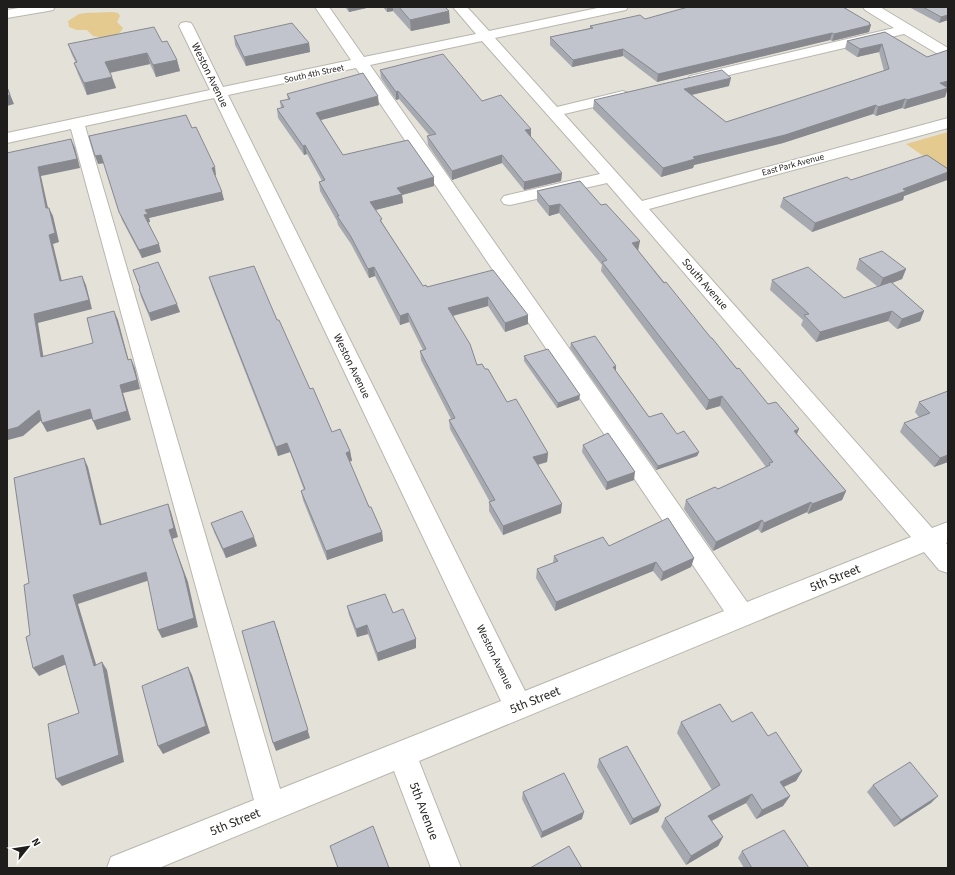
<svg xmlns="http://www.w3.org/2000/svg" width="955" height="875" font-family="'Source Sans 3',sans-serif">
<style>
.green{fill:#e4ca8f}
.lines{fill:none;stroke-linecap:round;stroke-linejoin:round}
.minor-casing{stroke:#b9b6ae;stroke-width:2}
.minor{fill:#fff;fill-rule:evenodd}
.wall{fill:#a6a9af}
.shaded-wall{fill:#87898f}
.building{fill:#c1c4cc;stroke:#87898f}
.labels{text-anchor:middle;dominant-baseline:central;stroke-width:3;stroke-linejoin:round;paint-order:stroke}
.far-street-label{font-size:9px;fill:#201e1c;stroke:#fff}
.street-label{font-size:11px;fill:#201e1c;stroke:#fff}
.near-street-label{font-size:13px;fill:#201e1c;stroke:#fff}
</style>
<rect width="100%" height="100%" fill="#e4e1d9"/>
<path class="green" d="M113,12l5,1 2,3 -3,6 6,6c-5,11 -20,10 -30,8l-6,-6h-10l-8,-3 -1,-6 11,-7 7,-1z
M948,132v41l-42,-29z"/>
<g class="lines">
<defs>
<path id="minor" d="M24,7h31l-2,3 -5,1 -41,7v-8z
M315,7h14l35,50 112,-23 -23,-27h14l22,24 113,-24h26l-2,3 -5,1 -126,27 62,69 66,-16 5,2 3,3 -3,3 -64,15 78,87 306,-83v10l-299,81 283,319 16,-6v20l-2,1 2,3v27l-9,-3 -15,-18 -505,209 42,107h-30l-37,-97 -235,97h-52l4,-11 143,-57 -183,-671 -64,14v-10l203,-43 -31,-64 2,-3 5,-1 5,1 2,3 30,61 128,-27zM482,41l118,133 -96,22 -3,4 3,4 6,1 97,-22 304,354 -164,65 -377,-537zM356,68l368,543 -199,80 -297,-596zM214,98l287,603 -221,88 -195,-663z
M863,7h17l68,41v10l-5,-1 -39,-23 -209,49 -5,-1 -2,-3 2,-3 204,-48 -29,-18z"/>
</defs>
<use href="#minor" class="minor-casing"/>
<use href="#minor" class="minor"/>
</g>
<path class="wall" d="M345,7h26l-22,5z
M383,7h62l5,16 -39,8 -18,-20 -6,1z
M909,7h39v13l-9,3z
M645,19l225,4 -1,9 -37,9 -2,-1 -173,42 -34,-26 -51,11 -22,-22v-8l40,-9v-2z
M885,32l63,56 -3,9 -41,12 -2,-1 -26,8 -3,-2 -90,29 -89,22 -1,3 -32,9 -68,-68 1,-9 135,-14 -37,9 34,27 158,-51 -5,-19 -22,5 -12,-8 2,-8z
M234,36l75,7 1,9 -64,14 -11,-21z
M162,42l15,18 3,11 -24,6 -6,-13 -40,9 6,15 -29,7 -9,-21 -4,-11h2l-4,-8 -4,-11z
M380,70l102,31 49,28v8l31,36 -1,8 -37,9 -22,-27 -50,17 -24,-35 -1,-9h3l-31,-37 -3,1 -15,-22z
M287,94l92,11 -58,15 22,35 91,31 -32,9 1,8 -27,7 7,14 40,62 4,1 66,-17 35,54 -23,8 -17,-26 -35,10 24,49 71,88 -1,9 -9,3 23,48 -58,22 -14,-24v-9h1l-40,-73 -1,-9 2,-1 -30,-59 -1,-9 3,-1 -14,-28 -9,3 -25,-49 -6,2 -18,-34 -13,-19 -1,-4 -17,-30 -1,-9 3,-1 -15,-27 -3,1 -26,-37 -1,-9 4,-1 -1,-7 8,-1z
M192,128l24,47h-1l9,25 -75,18 1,4h-2l13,30 -19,6 -20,-38 -18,-57 -6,1z
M948,169v9l-1,2 -43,16 -1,4 -91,32 -32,-25 3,-9 68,-18z
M580,181l131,157 57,66 29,30 49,57 -4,9 -34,14 -1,-2 -46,21 -3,-4 -45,22 -29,-42 2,-9 32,-11 48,-22 -46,-61 -14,4 -105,-139 1,-6 -43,-52 -10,3 -12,-15v-10z
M859,259l47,10 -4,10 -10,4 32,28 -4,10 -23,8 -9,-8 -72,21 -15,-17 2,-5 -33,-30 2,-10 72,18 34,-11 -22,-18z
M133,270l47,42 -29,9 -10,-24 -2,-8h1z
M209,277l68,43 33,69 22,43 18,19 2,10h-3l20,46 13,25 1,9 -56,19 -24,-60 -2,-9 3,-1 -14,-38 -12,4 -66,-169z
M571,343l45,28 33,46 28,17 22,18 -2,4 -41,14 -86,-122z
M524,356l55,44 -22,8 -33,-47z
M948,391v71l-14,5 -34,-35 4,-9 15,-6 -4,-5 4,-10z
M583,445l51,35 -28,10 -24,-38z
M211,523l46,23 -31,12 -12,-26z
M609,546l85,12 -3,9 -30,14 -8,-10 -98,40 -19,-33 1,-9 16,-6 1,-7z
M347,606l69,42 -38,13 -10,-27 -11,3 -8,-22z
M681,722h51l36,14 34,35 -6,10 -12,6 6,9 -7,10 -27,13 -10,-16 -34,18 11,16 -5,9 -32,19 -25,-38 4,-9 47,-28 -35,-57z
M599,759l62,46 -3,7 -28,13 -33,-58z
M873,785l58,18 -37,24 -27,-35z
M523,792l59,27 -41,19 -19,-39z
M742,851l67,17h-65l-6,-10z"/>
<path class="shaded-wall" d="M348,7h23l-22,5z
M387,7h6v4l-6,1z
M449,11l1,12 -39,8 -1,-11z
M948,15v5l-9,3 2,-6z
M870,23v2h1l-2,7 -37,9 2,-7z
M832,33l-2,7 -173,42 1,-8z
M309,43l1,9 -64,14 -2,-9z
M882,44l-3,8 -22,5 3,-8z
M623,49v7l-51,11 1,-7z
M147,53l3,11 -42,9 -3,-11z
M177,60l3,11 -24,6 -3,-12z
M112,77l4,11 -29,7 -3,-12z
M731,78l-2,8 -47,11 2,-8z
M948,81v7l-3,9 -41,12 3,-9 33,-17z
M7,87l7,17 -7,2z
M398,91l1,8 -3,1v-8z
M378,96l1,9 -62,16 -1,-8z
M905,99l-3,9 -26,8 2,-9z
M876,105l-3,9 -90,29 -89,22 -1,3 -32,9 2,-9 30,-11z
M531,129v8l-6,-7z
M71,139l4,9 5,20 -39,8 9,41 -4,-9 -8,-41z
M305,145l2,9 -3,1 -1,-9z
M101,155l3,8 -6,1 -3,-8z
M502,155v8l-50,17v-9z
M215,167l1,8h-3l-1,-7z
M948,172l-1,8 -43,16 -1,4 -91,32 3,-9 88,-34z
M562,173l-1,8 -37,9v-8z
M434,177v9l-32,9 1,8 -32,8 -1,-9 27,-14z
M222,192l2,8 -75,18 1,4 -4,1 -2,-8 1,-5z
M560,204l-1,9 -10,3v-10z
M49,208l4,8 6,26 -6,2 11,46 -4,-9 -11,-46z
M640,241l-2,10 -6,-8z
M159,244l2,8 -19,6 -3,-8z
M374,267l1,9 -6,2 -1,-9z
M906,269l-4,10 -23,9 4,-10z
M82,276l4,9 6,24 -54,14 7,43 -4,-9 -7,-43z
M488,297v9l-40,11v-9z
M177,304l3,8 -29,9 -2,-8z
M114,311l4,9 13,49 -3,-9z
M892,311l-4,10 -72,21 4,-10z
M924,311l-4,10 -23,8 5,-10z
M408,313l1,9 -9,3v-9z
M528,315v9l-23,8v-9z
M131,359l4,9 5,21 -17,4 8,27 -34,10 -4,-9 27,-36z
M616,366v5l-3,-4z
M580,395l-1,5 -22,8 1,-5z
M722,396l-2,10 -14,4 3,-10z
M90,409l4,9 -47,14 -5,-9z
M39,410l4,9 -20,17 -15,4 -1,-1v-9z
M799,429l-4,10 -1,-8z
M287,443l3,9 -12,4 -2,-9z
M350,451l2,10 -5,1 -1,-9z
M699,452l-2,4 -41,14 2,-4z
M548,453l-1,9 -15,4 1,-9z
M948,455v7l-14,5 6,-9z
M84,458l4,9 16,67 -4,-9z
M635,472l-1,8 -28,10 1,-8z
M846,491l-4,9 -34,14 4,-10z
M811,502l-4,10 -46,21 3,-10z
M168,504l3,8 7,25 -6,2 16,43 10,45 -36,11 -4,-8 11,-100z
M562,504l-1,9 -58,22v-9z
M762,520l-4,9 -45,22 3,-9z
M382,532l1,9 -56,19 -1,-9z
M254,537l3,9 -31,12 -3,-9z
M694,558l-3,9 -30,14 2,-9z
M656,562l-3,9 -98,40 1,-9z
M146,572l4,8 -72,24 21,70 -5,-8 -21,-71z
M367,625l1,9 -11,3 -1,-8z
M277,629l33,109 -34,13 -3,-8z
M416,639v9l-38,13 -1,-8z
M63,655l6,8 -30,13 -6,-8z
M102,662l5,8 17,92 -62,24 -6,-7z
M188,667l4,8 18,58 -47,21 -5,-8z
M802,771l-6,10 -22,10 6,-9z
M752,794l-6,9 -43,22 5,-9z
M790,796l-7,10 -27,13 6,-9z
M938,796l-7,7 -37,24 7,-7z
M661,805l-3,7 -28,13 3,-6z
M584,812l-2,7 -41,19 1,-6z
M723,837l-5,9 -32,19 5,-9z"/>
<path class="building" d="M399,7h46l4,4 -39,9z
M688,7h155l27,16 -1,1 2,1 -37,9 -2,-1 -174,41 -35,-25 -50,11 -23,-23 43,-9 -3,-2 50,-11 5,4z
M923,7h25v8l-7,2z
M292,23l17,20 -65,14 -10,-21z
M154,27l8,15 5,-1 10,19 -24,5 -6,-12 -42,9 7,15 -28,6 -10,-20 3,-1 -9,-18z
M885,32l42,25 21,-7v31l-8,2 8,5 -41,12 -2,-1 -27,8 -2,-2 -91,30 -92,22 2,2 -32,9 -69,-68 128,-30 9,8 -47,11 42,33 163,-53 -7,-25 -22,5 -13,-8z
M443,54l39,47 19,-6 30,34 -6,1 37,43 -38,9 -22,-27 -50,16 -25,-35 9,-2 -38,-43 -2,1 -16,-22z
M363,73l15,23 -62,17 27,42 65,-15 26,37 -37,11 5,6 -32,8 12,17 -2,1 43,66 3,-1 1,2 66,-17 35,45 -23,8 -17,-26 -40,11 22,36 7,21 5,-1 3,5h3l19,33 9,-3 32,54 -15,4 29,47 -59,22 -14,-24 6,-2 -46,-80 6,-2 -35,-67 6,-2 -18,-36 -8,3 -26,-49 -6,2 -18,-34 -13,-19h2l-20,-34 6,-2 -20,-35 -2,1 -26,-37 7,-2 -4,-6 10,-2 -3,-5z
M7,87l3,8 -3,1z
M186,115l6,13 4,-1 19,40 -3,1 10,24 -77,18 3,4 -4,1 15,29 -20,6 -20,-38 -18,-57 -6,1 -6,-20z
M71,139l6,20 -39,8 8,41h3l6,25 -6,2 11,46 22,-5 7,24 -55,14 7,43 52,-14 -6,-25 27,-7 14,49 3,-1 6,21 -17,5 7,26 -34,10 -3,-12 -48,14 -3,-13 -21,17 -11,3v-277z
M927,155l21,14v3l-45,17 3,2 -91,32 -32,-25 64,-21 4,3z
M580,181l21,24 5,-1 34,37 -8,2 32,40 2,-1 45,56h1l25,31 2,-1 29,36 8,-2 23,27 -5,2 52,60 -34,13 -1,-2 -47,21 -2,-3 -46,22 -30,-42 29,-13 3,2 52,-24 -1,-2 4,-1 -51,-66 -13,4 -107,-138 5,-2 -47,-56 -11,2 -12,-15z
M882,251l24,18 -23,9 -24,-19z
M158,262l19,42 -28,9 -10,-24 1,-1 -7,-18z
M254,266l23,54h2l31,69 3,-1 19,44 8,-3 10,22 -4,2 23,54h2l11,25 -56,19 -25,-60 4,-2 -18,-46 -11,4 -67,-170z
M808,267l36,31 47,-16 33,29 -22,8 -10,-8 -72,21 -16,-17 5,-1 -37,-34z
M595,336l21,30 -3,1 36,50 13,-4 15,21 7,-3 15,21 -41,14 -87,-123z
M548,349l32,46 -22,8 -34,-47z
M948,391v64l-8,3 -36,-35 26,-10 -11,-11z
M608,433l27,39 -28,10 -24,-37z
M84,458l16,67 68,-21 6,24 -5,2 15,44 10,44 -36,12 -12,-58 -73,23 21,71 8,-4 17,93 -63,24 -8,-55 31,-11 -16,-58 -30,13 -7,-31 4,-2 -6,-50 5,-2 -15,-105z
M242,511l12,26 -31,12 -12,-26z
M668,518l26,40 -31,14 -7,-10 -100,40 -19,-33 21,-8 -4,-5 49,-19 6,9z
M385,594l8,19 10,-4 13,30 -39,14 -10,-28 -11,4 -9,-23z
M274,621l34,109 -35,13 -31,-112z
M188,667l18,59 -48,20 -16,-60z
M720,704l12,18 20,-10 16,24 8,-4 26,39 -22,11 10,14 -28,14 -10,-16 -44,22 15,21 -32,19 -26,-38 55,-33 -39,-63z
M627,746l34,59 -28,14 -34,-60z
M910,762l28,34 -37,24 -28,-35z
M564,773l20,39 -42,20 -19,-40z
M373,826l16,42h-51l-8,-22z
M784,830l25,38h-57l-10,-17z
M569,846l13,22h-52z"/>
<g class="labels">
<g class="far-street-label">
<text transform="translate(314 74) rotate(-12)">South 4th Street</text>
<text transform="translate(793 165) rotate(-15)">East Park Avenue</text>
</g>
<g class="street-label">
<text transform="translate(210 75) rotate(64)">Weston Avenue</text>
<text transform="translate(705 284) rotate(49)">South Avenue</text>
<text transform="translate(352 366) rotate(64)">Weston Avenue</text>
<text transform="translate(495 657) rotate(64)">Weston Avenue</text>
</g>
<g class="near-street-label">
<text transform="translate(835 578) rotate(-22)">5th Street</text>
<text transform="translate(535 700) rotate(-22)">5th Street</text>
<text transform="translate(424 811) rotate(69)">5th Avenue</text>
<text transform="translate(235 822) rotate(-22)">5th Street</text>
</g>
</g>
<rect width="955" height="875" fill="none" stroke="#201e1c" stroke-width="16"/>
<g transform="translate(28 847) rotate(60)" stroke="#ffffff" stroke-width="3" paint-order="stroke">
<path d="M0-3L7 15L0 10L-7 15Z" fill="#201e1c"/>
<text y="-6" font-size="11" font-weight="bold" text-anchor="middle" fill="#201e1c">N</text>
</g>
</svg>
